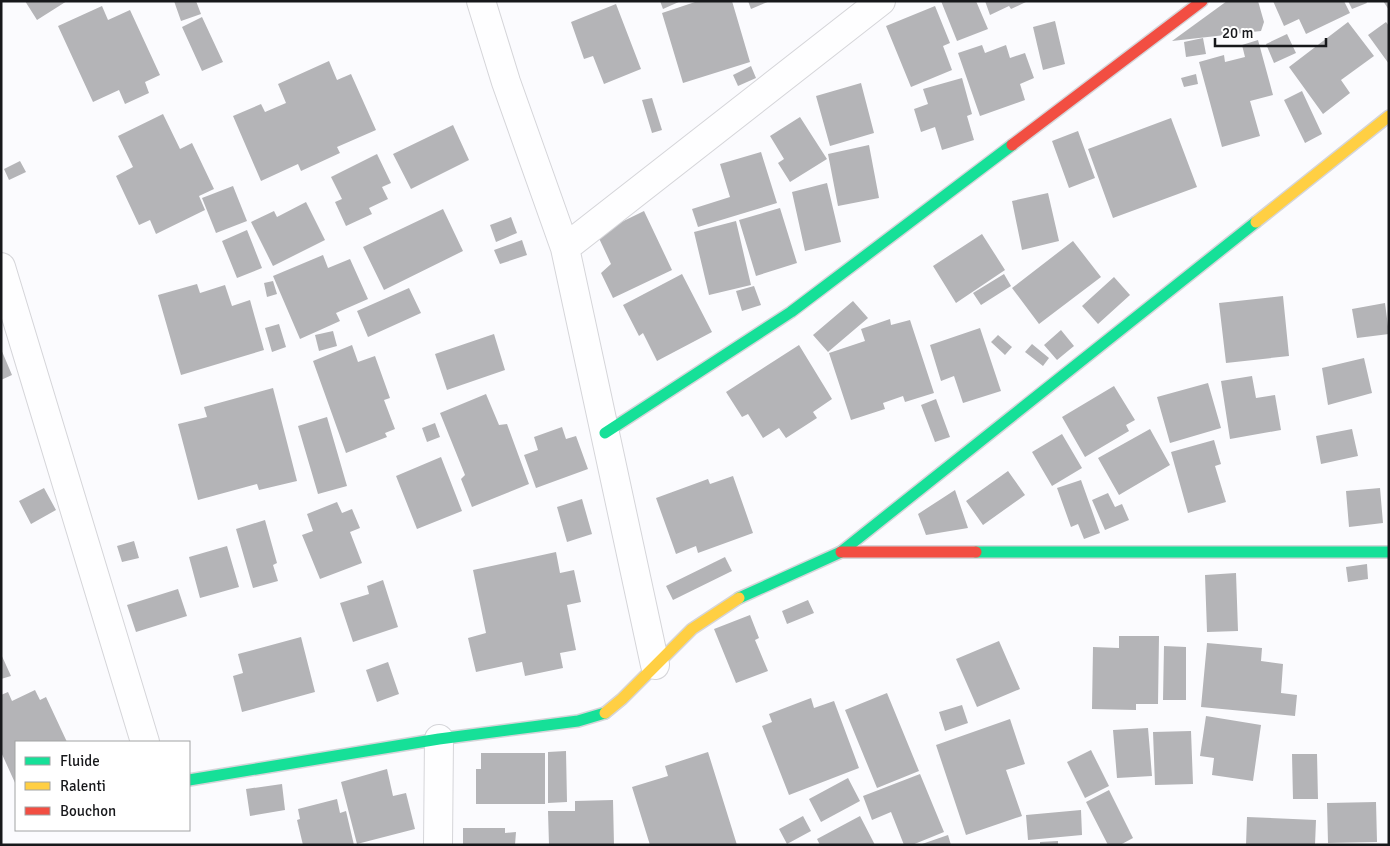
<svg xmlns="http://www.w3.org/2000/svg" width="1390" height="846" font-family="Signika,sans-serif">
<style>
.building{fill:#b4b4b7}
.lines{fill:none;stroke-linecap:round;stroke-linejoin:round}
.street-casing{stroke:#d5d5d9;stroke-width:30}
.fast-casing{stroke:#d5d5d9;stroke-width:14}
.slow-casing{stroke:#d5d5d9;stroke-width:14}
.jam-casing{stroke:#d5d5d9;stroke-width:14}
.street{stroke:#fefeff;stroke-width:28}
.fast{stroke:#16e098;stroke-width:11}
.slow{stroke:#ffcf43;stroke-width:11}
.jam{stroke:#f24e42;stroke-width:11}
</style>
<rect width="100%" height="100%" fill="#fbfbfe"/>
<path class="building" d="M25,1h42l-30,19z
M174,1h22l5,13 -20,7z
M660,1h21l-18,8z
M698,1h34l18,61 -67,21 -21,-70z
M748,1h22l-19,8z
M941,1h35l12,28 -31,12z
M985,1h43l-17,8 -2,-3 -19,9z
M1227,1h31l6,21 -3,9 -89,10z
M1273,1h71l6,12 -44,21 -7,-15 -15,7z
M1348,1h18l1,2 -15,6z
M1383,1h6v9z
M616,4l25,65 -37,15 -11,-28 -9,3 -13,-37z
M102,6l6,14 22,-10 30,65 -15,7 4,11 -24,11 -6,-14 -26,12 -35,-76z
M935,6l15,37 -7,3 9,24 -41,17 -25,-61z
M202,17l21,45 -21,9 -20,-44z
M1055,21l10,43 -22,6 -10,-43z
M1348,22l26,34 -33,24 9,13 -27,21 -34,-47z
M1386,22l3,4v38l-21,-29z
M1287,34l9,19 -22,10 -8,-19z
M1203,38l3,16 -20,3 -2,-15z
M1258,40l15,55 -23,6 10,35 -38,11 -23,-85 25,-7 1,7 20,-5 -3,-12z
M982,45l3,8 21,-8 4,13 15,-5 9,25 -14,6 5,16 -45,16 -22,-63z
M329,61l8,19 14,-6 25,56 -39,17 3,6 -39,18 -3,-7 -37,17 -28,-65 28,-12 4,8 21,-9 -8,-19z
M751,66l5,12 -18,8 -5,-11z
M1196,74l2,10 -14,3 -3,-9z
M962,78l10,36 -5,2 7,24 -32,10 -7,-23 -14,5 -7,-23 14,-5 -5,-15z
M861,83l13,50 -44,13 -14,-50z
M1302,91l20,43 -17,9 -21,-43z
M652,98l10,32 -10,3 -10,-33z
M163,114l17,35 12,-6 22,46 -15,7 6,14 -49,24 -6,-14 -11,5 -23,-49 17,-9 -15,-31z
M800,117l27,42 -37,23 -12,-19 6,-4 -14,-23z
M1171,118l26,69 -84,31 -25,-69z
M453,125l16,35 -58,29 -18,-35z
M1078,131l17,47 -26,10 -17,-47z
M869,145l10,53 -41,8 -10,-52z
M761,152l16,51 -79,24 -6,-18 38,-12 -10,-33z
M377,154l14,29 -9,4 6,12 -19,9 3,6 -26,12 -11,-24 7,-3 -11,-22z
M20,161l6,11 -17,8 -5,-11z
M827,183l14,59 -36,9 -13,-59z
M233,186l14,35 -31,12 -14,-35z
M1048,193l11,48 -37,9 -10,-49z
M306,202l19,38 -52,26 -22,-44 23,-11 3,6z
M780,208l17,55 -41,13 -17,-56z
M443,209l20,42 -79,39 -21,-43z
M644,211l28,59 -59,28 -12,-25 10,-9 -14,-30z
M511,217l6,16 -21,9 -6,-17z
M736,221l15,64 -42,10 -15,-63z
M247,230l15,38 -25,10 -15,-37z
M982,234l23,36 -49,33 -23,-37z
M522,240l5,15 -27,9 -6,-14z
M1073,241l28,36 -62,47 -27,-36z
M323,255l5,13 22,-9 18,40 -32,14 4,8 -40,18 -27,-63z
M682,274l30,58 -55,29 -14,-28 -4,3 -16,-31z
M1004,274l7,12 -30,19 -8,-12z
M1114,277l16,18 -32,29 -16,-18z
M273,281l4,13 -10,3 -3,-14z
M197,284l3,9 25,-8 7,21 18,-6 14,50 -83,25 -23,-80z
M754,286l7,19 -19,6 -6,-20z
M409,288l12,25 -53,24 -11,-26z
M1283,296l6,60 -63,7 -7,-60z
M853,301l15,17 -40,34 -15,-17z
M1385,303l4,31 -32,4 -5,-29z
M890,319l1,6 19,-5 24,73 -29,9 -2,-6 -20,7 2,6 -34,11 -22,-67 36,-12 -4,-12z
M279,324l7,23 -14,5 -7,-24z
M980,328l21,63 -38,12 -9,-27 -13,5 -11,-36z
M1061,330l13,16 -17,14 -13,-15z
M333,331l4,15 -18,5 -4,-16z
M494,334l11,36 -58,20 -12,-36z
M998,335l14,12 -7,8 -14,-13z
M1032,344l17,14 -6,8 -18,-14z
M352,345l6,17 17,-6 15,42 -6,2 11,29 -10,4 2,4 -41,16 -33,-92z
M799,345l33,54 -19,13 4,6 -31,20 -7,-10 -16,10 -15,-24 -6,3 -16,-25z
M1,349l11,26 -11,5z
M1364,358l8,35 -44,12 -6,-37z
M1252,376l4,22 19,-3 6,35 -51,9 -9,-58z
M1208,383l13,45 -51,15 -13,-46z
M1114,386l21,34 -9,5 3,6 -44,26 -23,-40z
M273,388l24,93 -38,9 -2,-6 -59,16 -20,-76 29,-7 -3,-10z
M486,394l13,31 8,-1 22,60 -57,23 -11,-28 4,-4 -25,-62z
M936,399l14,38 -15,5 -14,-37z
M327,417l20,69 -29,8 -20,-68z
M435,423l5,14 -13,5 -5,-14z
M562,427l4,12 10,-3 12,33 -52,19 -12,-33 14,-5 -4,-13z
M1150,429l20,36 -51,30 -21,-37z
M1352,429l6,27 -37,8 -5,-28z
M1062,434l20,34 -30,18 -20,-34z
M1214,440l7,24 -6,2 11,36 -38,11 -17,-61z
M441,457l21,54 -45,18 -21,-53z
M1008,471l17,24 -42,30 -17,-24z
M733,476l20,57 -55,20 -2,-7 -20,8 -20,-56 52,-19 2,5z
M1081,480l19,53 -16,6 -6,-15 -7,3 -14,-39z
M44,488l12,22 -25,14 -12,-23z
M1380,488l3,35 -34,4 -3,-36z
M955,490l13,38 -42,7 -8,-21z
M1108,493l7,14 7,-3 7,16 -24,10 -13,-30z
M582,499l10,35 -25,8 -10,-35z
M337,502l5,11 10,-4 8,19 -10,4 12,31 -42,16 -18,-44 11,-4 -6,-17z
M265,520l12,43 -4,2 5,16 -25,7 -17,-59z
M134,541l5,17 -17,4 -5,-16z
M227,546l12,41 -39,11 -11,-41z
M556,552l4,21 14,-3 7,32 -14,3 9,45 -16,3 3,15 -38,8 -3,-14 -46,10 -8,-34 18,-5 -13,-63z
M725,557l7,14 -59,29 -7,-14z
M1367,564l1,15 -20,3 -2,-15z
M1236,573l2,58 -31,1 -2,-57z
M383,580l15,47 -45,15 -13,-39 29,-9 -2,-8z
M178,589l9,27 -51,16 -9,-27z
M808,600l6,13 -27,11 -5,-13z
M750,615l9,23 -4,2 13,31 -32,12 -22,-54z
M1119,636h40l-1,68h-22v6l-44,-1 1,-62 26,1z
M301,637l14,55 -73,20 -9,-36 10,-3 -5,-19z
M999,641l21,48 -43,18 -21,-48z
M1207,643l55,5 -1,13 22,3 -2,29 16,2 -2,21 -94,-9z
M1164,646l22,1v53h-23z
M1,654l10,22 -10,3z
M388,662l11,32 -22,8 -11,-32z
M35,690l5,10 6,-3 21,45h-51v43l-15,-33v-57l7,-3 4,9z
M887,693l32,78 -42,17 -32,-78z
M811,698l3,10 20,-7 25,67 -70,27 -27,-69 10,-4 -3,-8z
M962,705l6,18 -23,8 -6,-19z
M1206,716l55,9 -8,56 -41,-6 2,-17 -14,-2z
M1010,719l15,45 -19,6 16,46 -56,19 -30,-90z
M1148,728l4,48 -35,2 -4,-48z
M1191,731l2,53 -38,1 -2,-53z
M1091,750l18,36 -24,12 -18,-36z
M566,751l1,51 -19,1v-51z
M708,752l29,93h-87l-18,-58 36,-11 -3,-10z
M481,753h64v51h-69v-35h5z
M1292,754h25l1,45h-25z
M387,769l6,27 13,-3 9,36 -58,15 -16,-62z
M920,774l24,58 -32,13h-8l-13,-33 -19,8 -9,-24z
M848,778l12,23 -39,21 -12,-23z
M282,784l3,26 -35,6 -4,-27z
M1109,790l24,48 -13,7h-12l-22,-43z
M337,799l3,14 6,-2 8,34h-51l-6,-25 3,-1 -2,-10z
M613,800l1,45h-65l-1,-34h27v-10z
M1376,802l1,40 -49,1 -1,-40z
M1081,810l1,25 -54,5 -2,-25z
M803,816l8,15 -24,13 -8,-15z
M860,816l15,29h-55l-3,-6z
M1247,817l69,3 -1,25h-69z
M463,828h42v5l11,-1 -1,13h-52z
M948,835l3,10h-29v-1z
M1058,841v4h-18v-3z"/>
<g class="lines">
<defs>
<path id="street" d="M481,1l25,81 59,166 90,417
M565,248l316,-247
M1,267l144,475
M438,845l1,-106"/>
<path id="fast" d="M605,433l186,-121 221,-167
M976,552h413
M739,598l102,-46 415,-330
M189,780l250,-41 139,-18 27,-8"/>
<path id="slow" d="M1256,222l133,-106
M605,713l17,-14 70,-70 47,-31"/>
<path id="jam" d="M1012,145l190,-144
M841,552h135"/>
</defs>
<use href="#street" class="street-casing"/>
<use href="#fast" class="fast-casing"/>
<use href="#slow" class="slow-casing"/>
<use href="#jam" class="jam-casing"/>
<use href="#street" class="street"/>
<use href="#fast" class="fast"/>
<use href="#slow" class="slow"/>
<use href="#jam" class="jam"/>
</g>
<rect width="1390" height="846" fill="none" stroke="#17181b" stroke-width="5"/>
<rect x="15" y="741" width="175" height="90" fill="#ffffff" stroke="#a2a3a4"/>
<rect x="25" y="757" width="25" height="8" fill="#16e098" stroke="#a2a3a4"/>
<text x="60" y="766" font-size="15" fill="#17181b">Fluide</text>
<rect x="25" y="782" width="25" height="8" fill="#ffcf43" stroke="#a2a3a4"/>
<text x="60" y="791" font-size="15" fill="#17181b">Ralenti</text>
<rect x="25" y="807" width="25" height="8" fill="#f24e42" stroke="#a2a3a4"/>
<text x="60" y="816" font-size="15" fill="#17181b">Bouchon</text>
<path d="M1215 38v8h111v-8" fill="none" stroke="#17181b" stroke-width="2.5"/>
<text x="1222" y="38" font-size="15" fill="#17181b" stroke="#ffffff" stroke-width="4" paint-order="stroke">20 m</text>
</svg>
